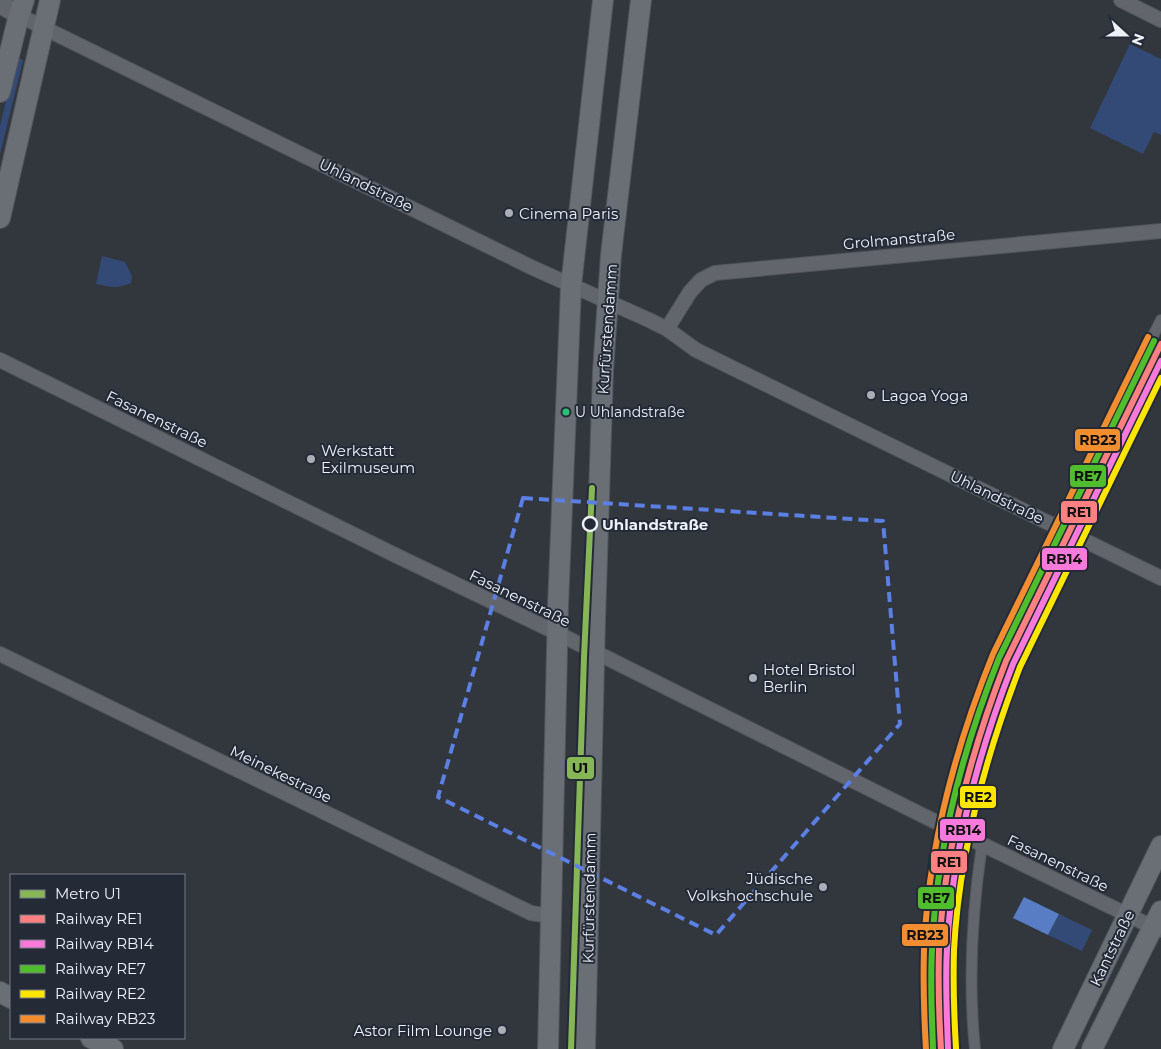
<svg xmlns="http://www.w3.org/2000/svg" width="1161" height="1049" font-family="Montserrat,sans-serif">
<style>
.green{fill:#344a76}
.water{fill:#587dc5}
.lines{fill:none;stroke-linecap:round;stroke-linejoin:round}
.pedestrian-casing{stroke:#51555b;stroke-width:12}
.minor-casing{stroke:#51555b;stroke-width:16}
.tertiary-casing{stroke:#51555b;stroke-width:20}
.secondary-casing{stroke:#51555b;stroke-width:22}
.pedestrian{stroke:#62656b;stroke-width:10}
.minor{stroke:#62656b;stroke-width:14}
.tertiary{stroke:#62656b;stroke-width:18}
.secondary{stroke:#6a6e75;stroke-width:20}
.rail-1-casing{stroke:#242b37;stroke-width:10}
.rail-2-casing{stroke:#242b37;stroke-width:10}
.rail-3-casing{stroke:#242b37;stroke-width:10}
.rail-4-casing{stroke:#242b37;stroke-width:10}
.rail-5-casing{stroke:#242b37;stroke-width:10}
.rail-1{stroke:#ff8080;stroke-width:6}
.rail-2{stroke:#fa7adb;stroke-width:6}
.rail-3{stroke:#50bd2d;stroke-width:6}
.rail-4{stroke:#ffe600;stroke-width:6}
.rail-5{stroke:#f28e30;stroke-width:6}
.metro-1-casing{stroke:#242b37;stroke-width:10}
.metro-1{stroke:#87b657;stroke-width:6}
.marked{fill:none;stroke:#5b7fe2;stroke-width:4;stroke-dasharray:10 6;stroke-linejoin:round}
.poi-dot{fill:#aaafb7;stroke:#242b37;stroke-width:2}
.bus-dot{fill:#26c172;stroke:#242b37;stroke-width:2}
.stop-dot{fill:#242b37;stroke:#ebf0f9;stroke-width:2.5}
.labels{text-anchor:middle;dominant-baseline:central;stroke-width:4;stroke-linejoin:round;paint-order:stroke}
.bus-label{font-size:14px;fill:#ebf0f9;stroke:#242b37;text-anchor:start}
.street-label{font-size:15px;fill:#ebf0f9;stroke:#242b37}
.poi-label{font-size:15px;fill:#ebf0f9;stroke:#242b37;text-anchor:start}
.stop-label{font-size:15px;font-weight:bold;fill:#ebf0f9;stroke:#242b37;text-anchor:start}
.line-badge{stroke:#242b37;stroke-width:2}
.pale-badge-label{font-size:14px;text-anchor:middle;font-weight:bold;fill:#111}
</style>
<rect width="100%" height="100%" fill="#32363d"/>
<path class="green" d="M1130,44l31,15v76l-7,-3 -11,22 -53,-26z
M17,57l6,3 -23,94v-28z
M102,256l23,6 7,14 -1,7c-13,6 -22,4 -35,1z
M1059,914l33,16 -10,21 -34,-16z"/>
<path class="water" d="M1024,897l35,17 -11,21 -35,-17z"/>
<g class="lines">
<defs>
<path id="pedestrian" d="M1056,526l105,-206
M975,1049c-7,-68 -3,-137 7,-204"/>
<path id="minor" d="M1121,0l40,20
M19,15l25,13 489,240 116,52 18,9 29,21 465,228
M667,329l23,-37 11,-12 14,-7 446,-42
M0,360l391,193 166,80 381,190 221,107
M0,654l531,259 19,3"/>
<path id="tertiary" d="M0,4l19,11"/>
<path id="secondary" d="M0,92l19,-77 5,-15
M0,218l50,-218
M0,992l11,6
M91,1038l22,11
M548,1049l10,-443 13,-320 32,-286
M585,1049l10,-429 8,-249 8,-116 30,-255
M1063,1049l98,-203
M1092,1049l69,-138"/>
</defs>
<use href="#pedestrian" class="pedestrian-casing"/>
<use href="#minor" class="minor-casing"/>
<use href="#tertiary" class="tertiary-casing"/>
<use href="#secondary" class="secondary-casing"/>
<use href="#pedestrian" class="pedestrian"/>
<use href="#minor" class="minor"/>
<use href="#tertiary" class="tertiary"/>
<use href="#secondary" class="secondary"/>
<defs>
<path id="rail-1" d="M941,1049c-2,-33 -3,-66 -2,-99 5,-100 31,-196 67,-289l155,-317"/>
<path id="rail-2" d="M948,1049c-1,-33 -3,-67 -1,-100 5,-99 30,-193 66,-285l148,-303"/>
<path id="rail-3" d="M933,1049c-1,-33 -3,-66 -1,-99 4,-101 30,-199 67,-292l155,-317"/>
<path id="rail-4" d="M956,1048c-2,-33 -3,-65 -2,-98 5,-98 31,-192 66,-283l141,-289"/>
<path id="rail-5" d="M926,1049c-2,-33 -3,-66 -2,-99 4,-102 31,-202 69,-296l155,-317"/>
</defs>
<use href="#rail-1" class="rail-1-casing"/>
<use href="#rail-2" class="rail-2-casing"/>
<use href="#rail-3" class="rail-3-casing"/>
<use href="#rail-4" class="rail-4-casing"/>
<use href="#rail-5" class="rail-5-casing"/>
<use href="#rail-1" class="rail-1"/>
<use href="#rail-2" class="rail-2"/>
<use href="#rail-3" class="rail-3"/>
<use href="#rail-4" class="rail-4"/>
<use href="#rail-5" class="rail-5"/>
<defs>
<path id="metro-1" d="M571,1049l13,-392 8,-169"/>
</defs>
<use href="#metro-1" class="metro-1-casing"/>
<use href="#metro-1" class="metro-1"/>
</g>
<path class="marked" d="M523,498l360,23 17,203 -184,211 -278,-138z"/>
<g class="poi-dot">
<circle cx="509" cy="213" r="5"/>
<circle cx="871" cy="395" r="5"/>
<circle cx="311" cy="459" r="5"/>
<circle cx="753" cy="678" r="5"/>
<circle cx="823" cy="887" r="5"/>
<circle cx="502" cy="1030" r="5"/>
</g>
<circle class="bus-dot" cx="566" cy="412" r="4.5"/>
<circle class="stop-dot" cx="590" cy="524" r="7"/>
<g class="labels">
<g class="bus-label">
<text x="575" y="412">U Uhlandstraße</text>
</g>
<g class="street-label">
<text transform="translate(366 185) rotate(26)">Uhlandstraße</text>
<text transform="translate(899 239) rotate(-5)">Grolmanstraße</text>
<text transform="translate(607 329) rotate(-86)">Kurfürstendamm</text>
<text transform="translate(157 419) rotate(26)">Fasanenstraße</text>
<text transform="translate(997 497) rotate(26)">Uhlandstraße</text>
<text transform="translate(520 598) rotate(26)">Fasanenstraße</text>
<text transform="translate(281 774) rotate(26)">Meinekestraße</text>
<text transform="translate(1058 863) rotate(26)">Fasanenstraße</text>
<text transform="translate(589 898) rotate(-89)">Kurfürstendamm</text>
<text transform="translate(1112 948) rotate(-64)">Kantstraße</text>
</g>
<g class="poi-label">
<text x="519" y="213">Cinema Paris</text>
<text x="881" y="395">Lagoa Yoga</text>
<text x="321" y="450">Werkstatt<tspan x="321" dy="17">Exilmuseum</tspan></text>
<text x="763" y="669">Hotel Bristol<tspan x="763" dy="17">Berlin</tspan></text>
<text x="813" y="878" text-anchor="end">Jüdische<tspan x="813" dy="17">Volkshochschule</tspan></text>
<text x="492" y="1030" text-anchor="end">Astor Film Lounge</text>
</g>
<g class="stop-label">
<text x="602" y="524">Uhlandstraße</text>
</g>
</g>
<g class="line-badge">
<rect x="1074" y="428" width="47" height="24" rx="5" fill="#f28e30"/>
<rect x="1069" y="464" width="38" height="24" rx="5" fill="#50bd2d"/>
<rect x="1060" y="500" width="38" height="24" rx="5" fill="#ff8080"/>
<rect x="1041" y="547" width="47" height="24" rx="5" fill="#fa7adb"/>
<rect x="566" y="756" width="29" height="24" rx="5" fill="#87b657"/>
<rect x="959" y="785" width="38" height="24" rx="5" fill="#ffe600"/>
<rect x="939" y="818" width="47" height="24" rx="5" fill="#fa7adb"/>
<rect x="930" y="850" width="38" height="24" rx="5" fill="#ff8080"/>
<rect x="917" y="886" width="38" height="24" rx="5" fill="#50bd2d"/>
<rect x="901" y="923" width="48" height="24" rx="5" fill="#f28e30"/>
</g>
<g class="pale-badge-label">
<text x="1098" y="445">RB23</text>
<text x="1088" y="481">RE7</text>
<text x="1079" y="517">RE1</text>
<text x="1064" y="564">RB14</text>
<text x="580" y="773">U1</text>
<text x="978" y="802">RE2</text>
<text x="963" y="835">RB14</text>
<text x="949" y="867">RE1</text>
<text x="936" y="903">RE7</text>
<text x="925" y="940">RB23</text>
</g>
<rect x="10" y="874" width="175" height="165" fill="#242b37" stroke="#747a85"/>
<rect x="20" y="890" width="25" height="8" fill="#87b657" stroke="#747a85"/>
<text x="55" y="899" font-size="15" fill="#ebf0f9">Metro U1</text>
<rect x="20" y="915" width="25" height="8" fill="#ff8080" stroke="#747a85"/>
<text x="55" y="924" font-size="15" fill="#ebf0f9">Railway RE1</text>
<rect x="20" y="940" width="25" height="8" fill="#fa7adb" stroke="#747a85"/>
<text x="55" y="949" font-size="15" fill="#ebf0f9">Railway RB14</text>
<rect x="20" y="965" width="25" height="8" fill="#50bd2d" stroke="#747a85"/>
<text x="55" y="974" font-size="15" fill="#ebf0f9">Railway RE7</text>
<rect x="20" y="990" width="25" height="8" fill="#ffe600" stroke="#747a85"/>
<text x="55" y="999" font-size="15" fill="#ebf0f9">Railway RE2</text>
<rect x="20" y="1015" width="25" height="8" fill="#f28e30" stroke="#747a85"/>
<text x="55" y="1024" font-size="15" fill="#ebf0f9">Railway RB23</text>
<g transform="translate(1126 35) rotate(111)" stroke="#242b37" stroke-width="4" paint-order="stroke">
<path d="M0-4L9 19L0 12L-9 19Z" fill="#ebf0f9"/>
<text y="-8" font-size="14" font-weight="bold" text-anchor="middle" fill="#ebf0f9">N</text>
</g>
</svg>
